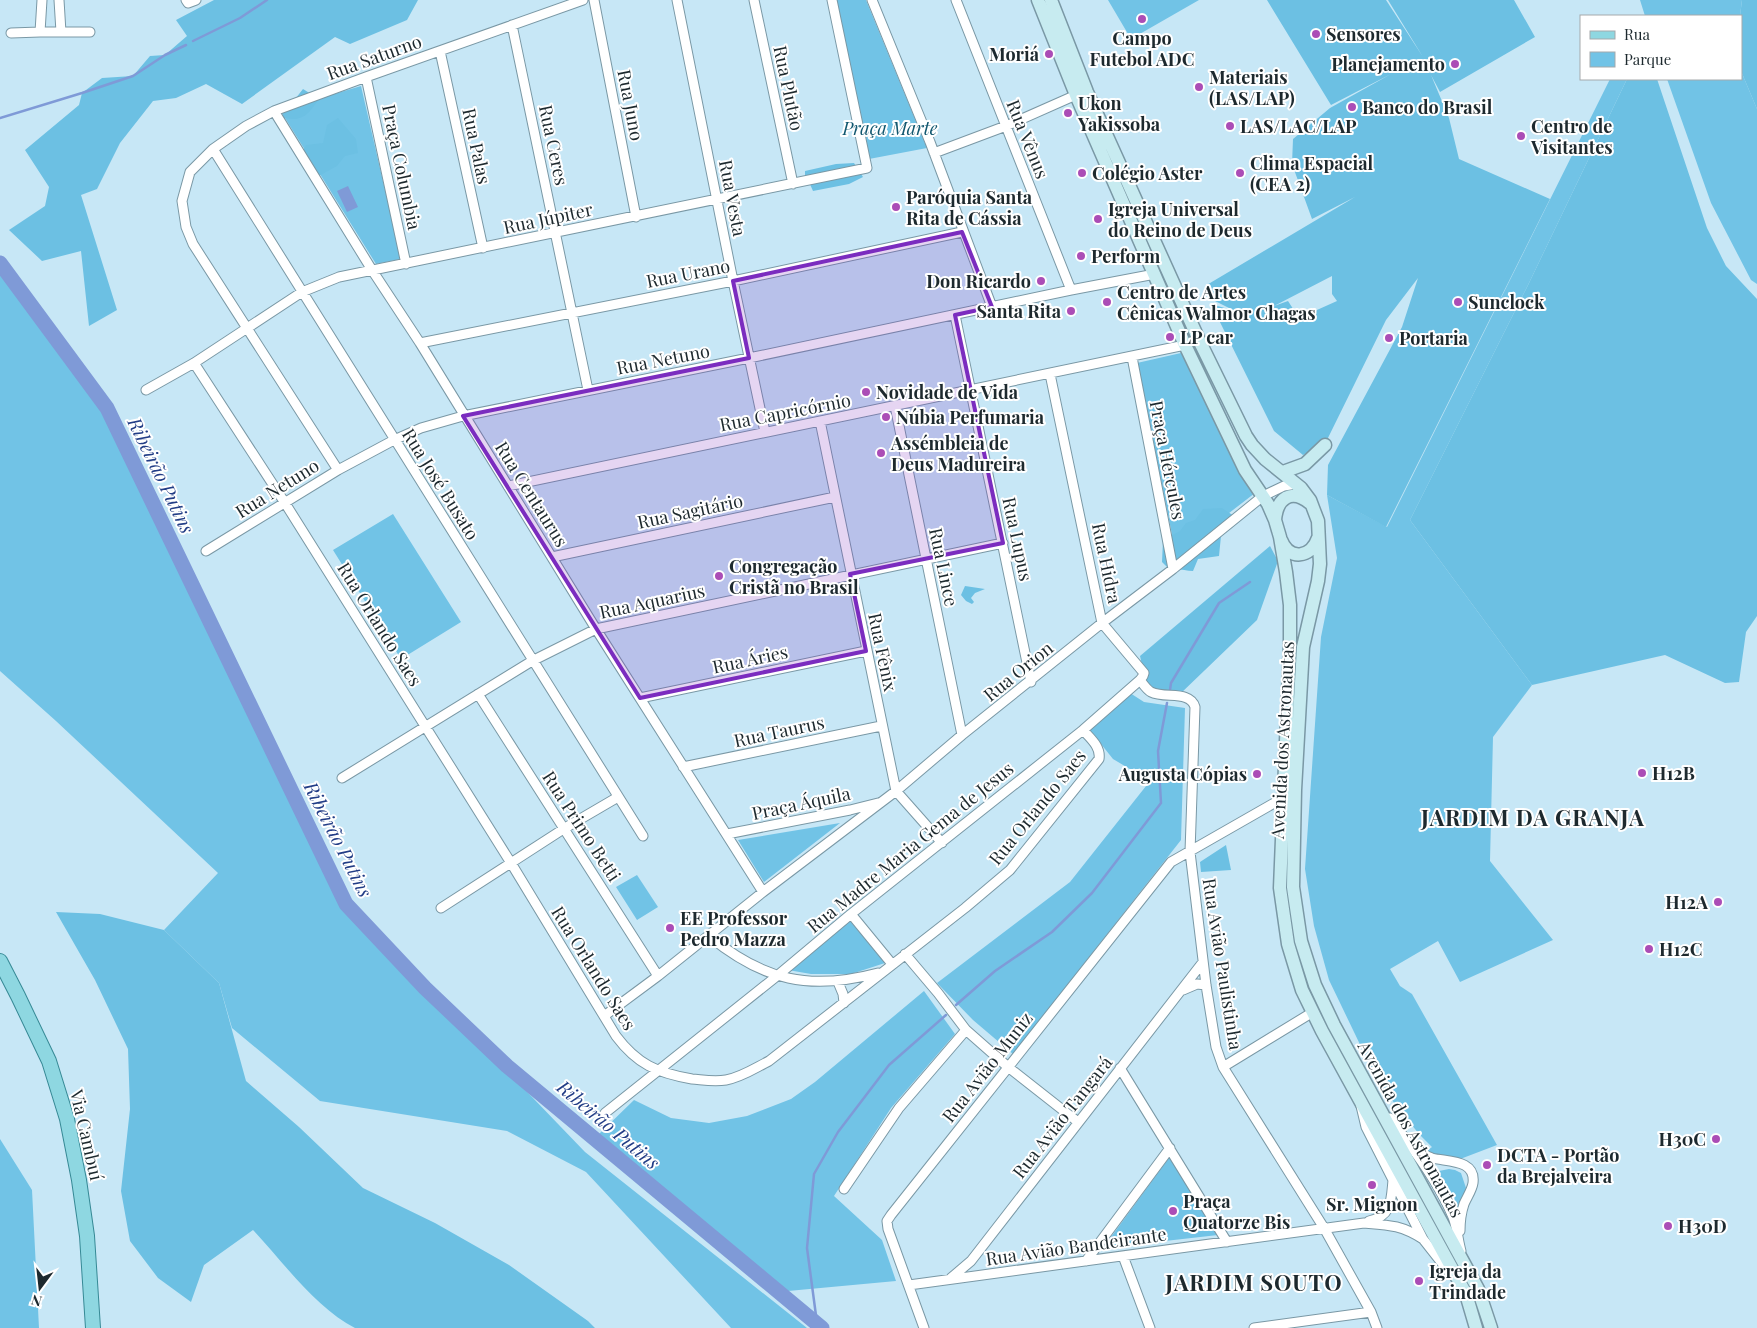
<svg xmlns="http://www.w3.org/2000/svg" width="1757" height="1328" font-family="'Playfair Display',serif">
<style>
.green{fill:#71c3e6}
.forest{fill:#6cc0e3;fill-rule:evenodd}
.water{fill:#7f9ad7}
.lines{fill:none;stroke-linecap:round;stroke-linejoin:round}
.stream{stroke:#7f9ad7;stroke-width:2.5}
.river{stroke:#7f9ad7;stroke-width:15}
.street-casing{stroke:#7a98a5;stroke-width:11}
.secondary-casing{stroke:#7a98a5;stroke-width:15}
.primary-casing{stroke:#368995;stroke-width:16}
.street{stroke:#fff;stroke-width:9}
.secondary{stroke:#c7ebf0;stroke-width:12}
.primary{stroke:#8ed7e1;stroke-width:14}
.marked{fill:#7b2cbf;fill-opacity:0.2;stroke:#7b2cbf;stroke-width:4;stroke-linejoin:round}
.poi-dot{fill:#ab4db6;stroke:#fff;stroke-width:2}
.labels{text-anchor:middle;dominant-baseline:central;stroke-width:4;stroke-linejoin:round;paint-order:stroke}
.poi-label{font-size:18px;font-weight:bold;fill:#1d292e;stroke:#fff;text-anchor:start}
.street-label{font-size:18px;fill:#1d292e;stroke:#fff}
.park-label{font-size:18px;font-style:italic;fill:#11576f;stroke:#fff}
.water-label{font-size:19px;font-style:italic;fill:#223d86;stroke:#fff}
.district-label{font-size:22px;font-weight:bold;letter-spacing:1px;fill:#1d292e;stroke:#fff}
</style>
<rect width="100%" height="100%" fill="#c7e7f6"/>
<path class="green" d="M835,0h31l61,148 -58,11z
M1108,0h91l-68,39z
M1640,0h102l-2,16h-95z
M1741,71l16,38v175l-6,-4 -40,-77 -44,-124h74z
M1610,79h17l-98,204 -119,237 122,165 -39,52 -3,124 63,79 -93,42 -22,-41 -48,28 10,17 12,8 85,151 -42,16 -32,-7 9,-7 -13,-13 -40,-50 -50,-104 -15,-54 -9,-57 16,-232 16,-79 -10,-63 60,32z
M361,86l40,173 -25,5 -96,-154z
M0,263l112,154 234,487 239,248 222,176h-76l-145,-156 -79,-41 -187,-30 -88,-73 -13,-45 -55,-53 54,-57 -162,-152 -56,-50z
M1181,353l68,131 6,9 -79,61 -39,-191z
M393,514l68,108 -60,37 -68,-109z
M1130,693l14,9 41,6 -4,132 -168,214 -40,-34 -36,-37 133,-101 80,-101 -37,-22 -24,-30z
M840,823l-76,59 -26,-42z
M637,875l21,32 -21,13 -21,-33z
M850,921l35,42 -34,11h-40l-23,-4z
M924,991l31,43 -64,74 -57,88 48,44 14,41 -108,10 -189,-157 35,-34 37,18 38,5 38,-7 44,-17 24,-17z
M0,1139l32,51 7,138h-39z
M1171,1155l47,80 -115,13z
M1449,1169l6,1 6,3 5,15 -9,29 -23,-45z"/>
<path class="forest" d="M214,0h204l-11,20 -57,24 -15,-7 -93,67 -36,-20 -30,14 -23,3 -33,42 -23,46 -16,6 36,115 -28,16 -8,-75 -39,10 -33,-31 36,-24 4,-19 -24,-37 54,-45 3,-12 20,-15 31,-2 17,-20 15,-1 22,-19 -11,-16z
M1267,0h119l37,57 -35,-57h126l21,37 -95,55 -9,-17 18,43 10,41 91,40 -164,328 -59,-32 1,-30 74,-138 16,-49 -32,42 -61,124 -22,11 -29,-24 -63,-127 24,7 -20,-10 -10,-15 150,-89 -43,22 -20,-55 1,-25 37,-31 61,-34 -60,31zM1332,276v18l5,7 -38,17 -11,-17 -14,5z
M1742,0h15v109l-16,-38 -1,-55z
M1627,79h30l50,149 19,38 31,33v317l-11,16 -7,50 -14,1 -60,-28 -133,30 -122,-165 119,-237z
M303,89l16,10c-11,16 -17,24 -38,18z
M338,118l18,21 2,14 -13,3 -8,10 -18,10 -20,-18 7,-13 17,-2 4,-18z
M854,163l9,14 -14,7 -36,7 -4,-9 -4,-2v-9l31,-7z
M1222,508l18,12 -19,16 -2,20 -21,3 -5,12c-8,0 -15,-3 -23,-1l-8,-8 1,-22 17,-9 6,-8 9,-3 8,-11z
M1270,546l8,15 -21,59 -78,75 -32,-9 -7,-30z
M965,586l20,3 -10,4 -4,5 3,4 -2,2 -6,-3 -5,-6z
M1226,845l5,25 -30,2 -1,-10z
M56,912l44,2 64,16 55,53 27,98 53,46 64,61 72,35 74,42 79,56 7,7h-240c-38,-19 -73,-67 -102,-98l-49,35 -13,37 -33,-24 -28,-37 -9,-50 9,-82 -2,-60 -33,-69z"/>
<path class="water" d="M348,186l10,21 -11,5 -10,-21z"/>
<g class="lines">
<path class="stream" d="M193,41l47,-23 27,-18
M0,118l82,-25 51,-17 32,-21 21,-10
M1170,690l1,-7 48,-80 31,-21
M956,1005l39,-34 57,-39 40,-39 69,-90 -3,-52 9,-48
M817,1323l-10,-75 7,-74 24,-42 51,-67 57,-50"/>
<path class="river" d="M0,263l107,145 239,496 79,84 82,78 315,262"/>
<defs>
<path id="street" d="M42,0l-2,32h21l-2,-32
M186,0l2,3 8,-3
M594,0l42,217
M677,0l56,281 32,151
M754,0l39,184
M872,0l58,142 62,165
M956,0l115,290
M512,25l76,365
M61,32h29
M11,33l29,-1
M440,51l43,197
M366,77l40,187
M274,111l98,159 48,73 176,286 167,263
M213,149l430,687
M934,153l72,-27 70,-31
M955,315l76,367
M420,343l313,-62 229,-49
M1132,357l41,212
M194,363l91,140 226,360 105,173c21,28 41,37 76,43 12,1 22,3 34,1 16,-3 29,-12 43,-19l196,-153 45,-38 89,-111c2,-12 -8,-20 -16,-29
M1050,374l52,249 42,50 -1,3 -3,4c3,4 7,10 11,12 14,7 39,-2 44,15l-5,145 16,133 10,62 7,20 101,161 47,84 6,16
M146,390l48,-27 108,-71 37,-15 528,-109 -35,-168
M895,406l67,329
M820,421l76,370 46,52
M338,470l-145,-226 -7,-17 -4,-26 8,-29 23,-23 33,-23 28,-15 92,-34 217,-77
M508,486l677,-141
M206,551l132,-81 56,-30 27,-12 42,-12 286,-58 322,-68 84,-16
M552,557l283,-60
M478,694l180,282
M640,698l226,-47
M683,767l198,-41
M342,778l190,-117 64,-32 407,-86
M727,834l123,-24 28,-7
M441,908l124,-80 53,-31
M851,914l41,50
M709,936c55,45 101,55 169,37
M905,954l33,39 28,37 42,37 70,55
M838,982l5,12 1,9
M1183,990l14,-6 9,1
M604,1016l54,-40 105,-84 133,-101 66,-56 140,-112 71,-54 90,-73 21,-10 12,-2
M1223,1067l90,-55
M1120,1068l107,174
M1361,1106l5,21 57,112 26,33
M605,1113l172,-137 74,-62 232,-184 57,-50
M1390,1118c23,31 48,63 63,99 4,10 5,23 8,34
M1415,1150c6,4 11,6 17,8 15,4 44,1 41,25 -1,7 -6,14 -9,21 -3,9 -4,18 -4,27
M844,1189l55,-81 67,-78
M1369,1221c23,-5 22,-20 24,-41
M1123,1256l27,72
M1086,1261l84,-113
M951,1278l20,-17 232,-299
M909,1285l455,-62c25,2 37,2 59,16
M924,1328l-36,-99 -1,-8 4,-6 280,-353 112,-64
M1254,1328l117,-16"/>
<path id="secondary" d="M1038,0l38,95 109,250 60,125 23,34 7,16 5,17 6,35 4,33v39l-10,244 8,56 14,46 20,41 144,263 10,34
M1051,0l36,92 112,248 47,96 6,9 13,14 36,29 9,12 8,21 2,43 -2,17 -15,66 -8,143 -2,97 8,54 14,44 19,40 144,264 13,39
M1283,472l22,-8 20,-19
M1275,520c2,-22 16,-32 35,-17
M1281,540c8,21 30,18 37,-2"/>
<path id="primary" d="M0,961l18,35 31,65 18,58 12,61 8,56 6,92"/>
</defs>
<use href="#street" class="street-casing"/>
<use href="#secondary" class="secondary-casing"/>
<use href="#primary" class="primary-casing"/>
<use href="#street" class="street"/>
<use href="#secondary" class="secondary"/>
<use href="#primary" class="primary"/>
</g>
<path class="marked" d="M962,232l30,75 -37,8 48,228 -153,31 16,77 -226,47 -177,-282 286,-58 -16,-77z"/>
<g class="poi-dot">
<circle cx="1142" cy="19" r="5"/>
<circle cx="1316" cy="34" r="5"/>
<circle cx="1049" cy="54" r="5"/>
<circle cx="1455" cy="64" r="5"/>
<circle cx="1199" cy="87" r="5"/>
<circle cx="1352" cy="107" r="5"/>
<circle cx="1068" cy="113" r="5"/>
<circle cx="1230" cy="126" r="5"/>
<circle cx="1521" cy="136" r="5"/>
<circle cx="1082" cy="173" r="5"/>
<circle cx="1240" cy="173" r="5"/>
<circle cx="896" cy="207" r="5"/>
<circle cx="1098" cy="219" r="5"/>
<circle cx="1081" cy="256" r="5"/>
<circle cx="1041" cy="281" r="5"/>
<circle cx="1107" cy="302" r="5"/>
<circle cx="1458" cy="302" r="5"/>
<circle cx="1071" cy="311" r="5"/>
<circle cx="1170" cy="337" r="5"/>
<circle cx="1389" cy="338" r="5"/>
<circle cx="866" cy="392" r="5"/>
<circle cx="886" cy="417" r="5"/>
<circle cx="881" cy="453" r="5"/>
<circle cx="719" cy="576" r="5"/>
<circle cx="1642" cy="773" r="5"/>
<circle cx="1257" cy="774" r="5"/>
<circle cx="1718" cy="902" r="5"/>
<circle cx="670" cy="928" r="5"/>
<circle cx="1649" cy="949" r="5"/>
<circle cx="1716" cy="1139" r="5"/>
<circle cx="1487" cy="1165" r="5"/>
<circle cx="1372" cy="1185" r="5"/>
<circle cx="1173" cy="1211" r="5"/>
<circle cx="1668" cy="1226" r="5"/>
<circle cx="1419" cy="1281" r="5"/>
</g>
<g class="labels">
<g class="poi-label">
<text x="1326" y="34">Sensores</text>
<text x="1142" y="38" text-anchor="middle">Campo<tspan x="1142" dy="21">Futebol ADC</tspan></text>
<text x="1039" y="54" text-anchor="end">Moriá</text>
<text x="1445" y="64" text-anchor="end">Planejamento</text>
<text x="1209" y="77">Materiais<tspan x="1209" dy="21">(LAS/LAP)</tspan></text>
<text x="1078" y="103">Ukon<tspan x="1078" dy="21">Yakissoba</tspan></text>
<text x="1362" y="107">Banco do Brasil</text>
<text x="1240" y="126">LAS/LAC/LAP</text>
<text x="1531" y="126">Centro de<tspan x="1531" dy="21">Visitantes</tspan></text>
<text x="1250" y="163">Clima Espacial<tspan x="1250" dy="21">(CEA 2)</tspan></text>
<text x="1092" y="173">Colégio Aster</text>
<text x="906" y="197">Paróquia Santa<tspan x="906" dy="21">Rita de Cássia</tspan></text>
<text x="1108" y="209">Igreja Universal<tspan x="1108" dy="21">do Reino de Deus</tspan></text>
<text x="1091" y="256">Perform</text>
<text x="1031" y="281" text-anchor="end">Don Ricardo</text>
<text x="1117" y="292">Centro de Artes<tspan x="1117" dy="21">Cênicas Walmor Chagas</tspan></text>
<text x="1468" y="302">Sunclock</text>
<text x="1061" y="311" text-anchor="end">Santa Rita</text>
<text x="1180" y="337">LP car</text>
<text x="1399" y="338">Portaria</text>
<text x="876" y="392">Novidade de Vida</text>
<text x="896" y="417">Núbia Perfumaria</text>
<text x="891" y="443">Assémbleia de<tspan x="891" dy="21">Deus Madureira</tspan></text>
<text x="729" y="566">Congregação<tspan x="729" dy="21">Cristã no Brasil</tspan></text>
<text x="1652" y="773">H12B</text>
<text x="1247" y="774" text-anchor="end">Augusta Cópias</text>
<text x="1708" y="902" text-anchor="end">H12A</text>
<text x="680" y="918">EE Professor<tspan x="680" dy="21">Pedro Mazza</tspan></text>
<text x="1659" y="949">H12C</text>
<text x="1706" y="1139" text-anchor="end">H30C</text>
<text x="1497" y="1155">DCTA - Portão<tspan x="1497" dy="21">da Brejalveira</tspan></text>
<text x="1183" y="1201">Praça<tspan x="1183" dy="21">Quatorze Bis</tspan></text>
<text x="1372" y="1204" text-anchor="middle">Sr. Mignon</text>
<text x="1678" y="1226">H30D</text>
<text x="1429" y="1271">Igreja da<tspan x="1429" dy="21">Trindade</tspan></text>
</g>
<g class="street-label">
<text transform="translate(374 57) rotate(-20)">Rua Saturno</text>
<text transform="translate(789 88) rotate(78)">Rua Plutão</text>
<text transform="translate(631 105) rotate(79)">Rua Juno</text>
<text transform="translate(1028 139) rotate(68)">Rua Vênus</text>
<text transform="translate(554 145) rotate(78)">Rua Ceres</text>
<text transform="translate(477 146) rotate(78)">Rua Palas</text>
<text transform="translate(402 167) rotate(78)">Praça Columbia</text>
<text transform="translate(733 198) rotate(79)">Rua Vesta</text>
<text transform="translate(548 218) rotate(-12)">Rua Júpiter</text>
<text transform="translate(688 273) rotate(-11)">Rua Urano</text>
<text transform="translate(663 359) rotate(-11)">Rua Netuno</text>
<text transform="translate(785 412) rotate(-11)">Rua Capricórnio</text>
<text transform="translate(1168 460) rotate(79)">Praça Hércules</text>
<text transform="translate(441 484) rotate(58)">Rua José Busato</text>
<text transform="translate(277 488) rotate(-32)">Rua Netuno</text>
<text transform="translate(532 494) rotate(58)">Rua Centaurus</text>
<text transform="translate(690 511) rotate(-12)">Rua Sagitário</text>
<text transform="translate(1018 539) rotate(78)">Rua Lupus</text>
<text transform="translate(1107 563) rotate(78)">Rua Hidra</text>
<text transform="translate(944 567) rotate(78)">Rua Lince</text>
<text transform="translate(652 601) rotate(-12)">Rua Aquarius</text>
<text transform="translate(380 624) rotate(58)">Rua Orlando Saes</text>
<text transform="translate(883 652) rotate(78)">Rua Fênix</text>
<text transform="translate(750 659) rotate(-12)">Rua Áries</text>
<text transform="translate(1018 671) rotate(-39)">Rua Orion</text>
<text transform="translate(779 731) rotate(-12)">Rua Taurus</text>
<text transform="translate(1282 740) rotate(-87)">Avenida dos Astronautas</text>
<text transform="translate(801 803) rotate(-12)">Praça Áquila</text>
<text transform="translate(1037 807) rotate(-51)">Rua Orlando Saes</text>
<text transform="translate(582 826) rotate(57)">Rua Primo Betti</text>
<text transform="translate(910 847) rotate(-39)">Rua Madre Maria Gema de Jesus</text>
<text transform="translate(1223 964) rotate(81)">Rua Avião Paulistinha</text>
<text transform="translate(594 968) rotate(58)">Rua Orlando Saes</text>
<text transform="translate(987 1067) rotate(-52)">Rua Avião Muniz</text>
<text transform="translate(1062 1117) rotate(-52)">Rua Avião Tangará</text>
<text transform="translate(1411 1129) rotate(61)">Avenida dos Astronautas</text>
<text transform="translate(87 1135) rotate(77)">Via Cambuí</text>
<text transform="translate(1076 1246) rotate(-8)">Rua Avião Bandeirante</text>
</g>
<g class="park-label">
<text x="890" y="128">Praça Marte</text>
</g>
<g class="water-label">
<text transform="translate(162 475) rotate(64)">Ribeirão Putins</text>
<text transform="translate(339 839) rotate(63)">Ribeirão Putins</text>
<text transform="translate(609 1124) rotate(40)">Ribeirão Putins</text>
</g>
<g class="district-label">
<text x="1533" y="817">JARDIM DA GRANJA</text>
<text x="1254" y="1282">JARDIM SOUTO</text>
</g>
</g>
<rect x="1580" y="15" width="162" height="65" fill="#ffffff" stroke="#a5a9ab"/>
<rect x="1590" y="31" width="25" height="8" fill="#8ed7e1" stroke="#a5a9ab"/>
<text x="1624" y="40" font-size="15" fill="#1d292e">Rua</text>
<rect x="1590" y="52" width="25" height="15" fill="#71c3e6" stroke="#a5a9ab"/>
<text x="1624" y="65" font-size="15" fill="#1d292e">Parque</text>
<g transform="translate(40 1288) rotate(195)" stroke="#ffffff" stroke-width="4" paint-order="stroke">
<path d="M0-4L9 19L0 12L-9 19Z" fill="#1d292e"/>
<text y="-8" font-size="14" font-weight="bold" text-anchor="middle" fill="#1d292e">N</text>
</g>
</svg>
